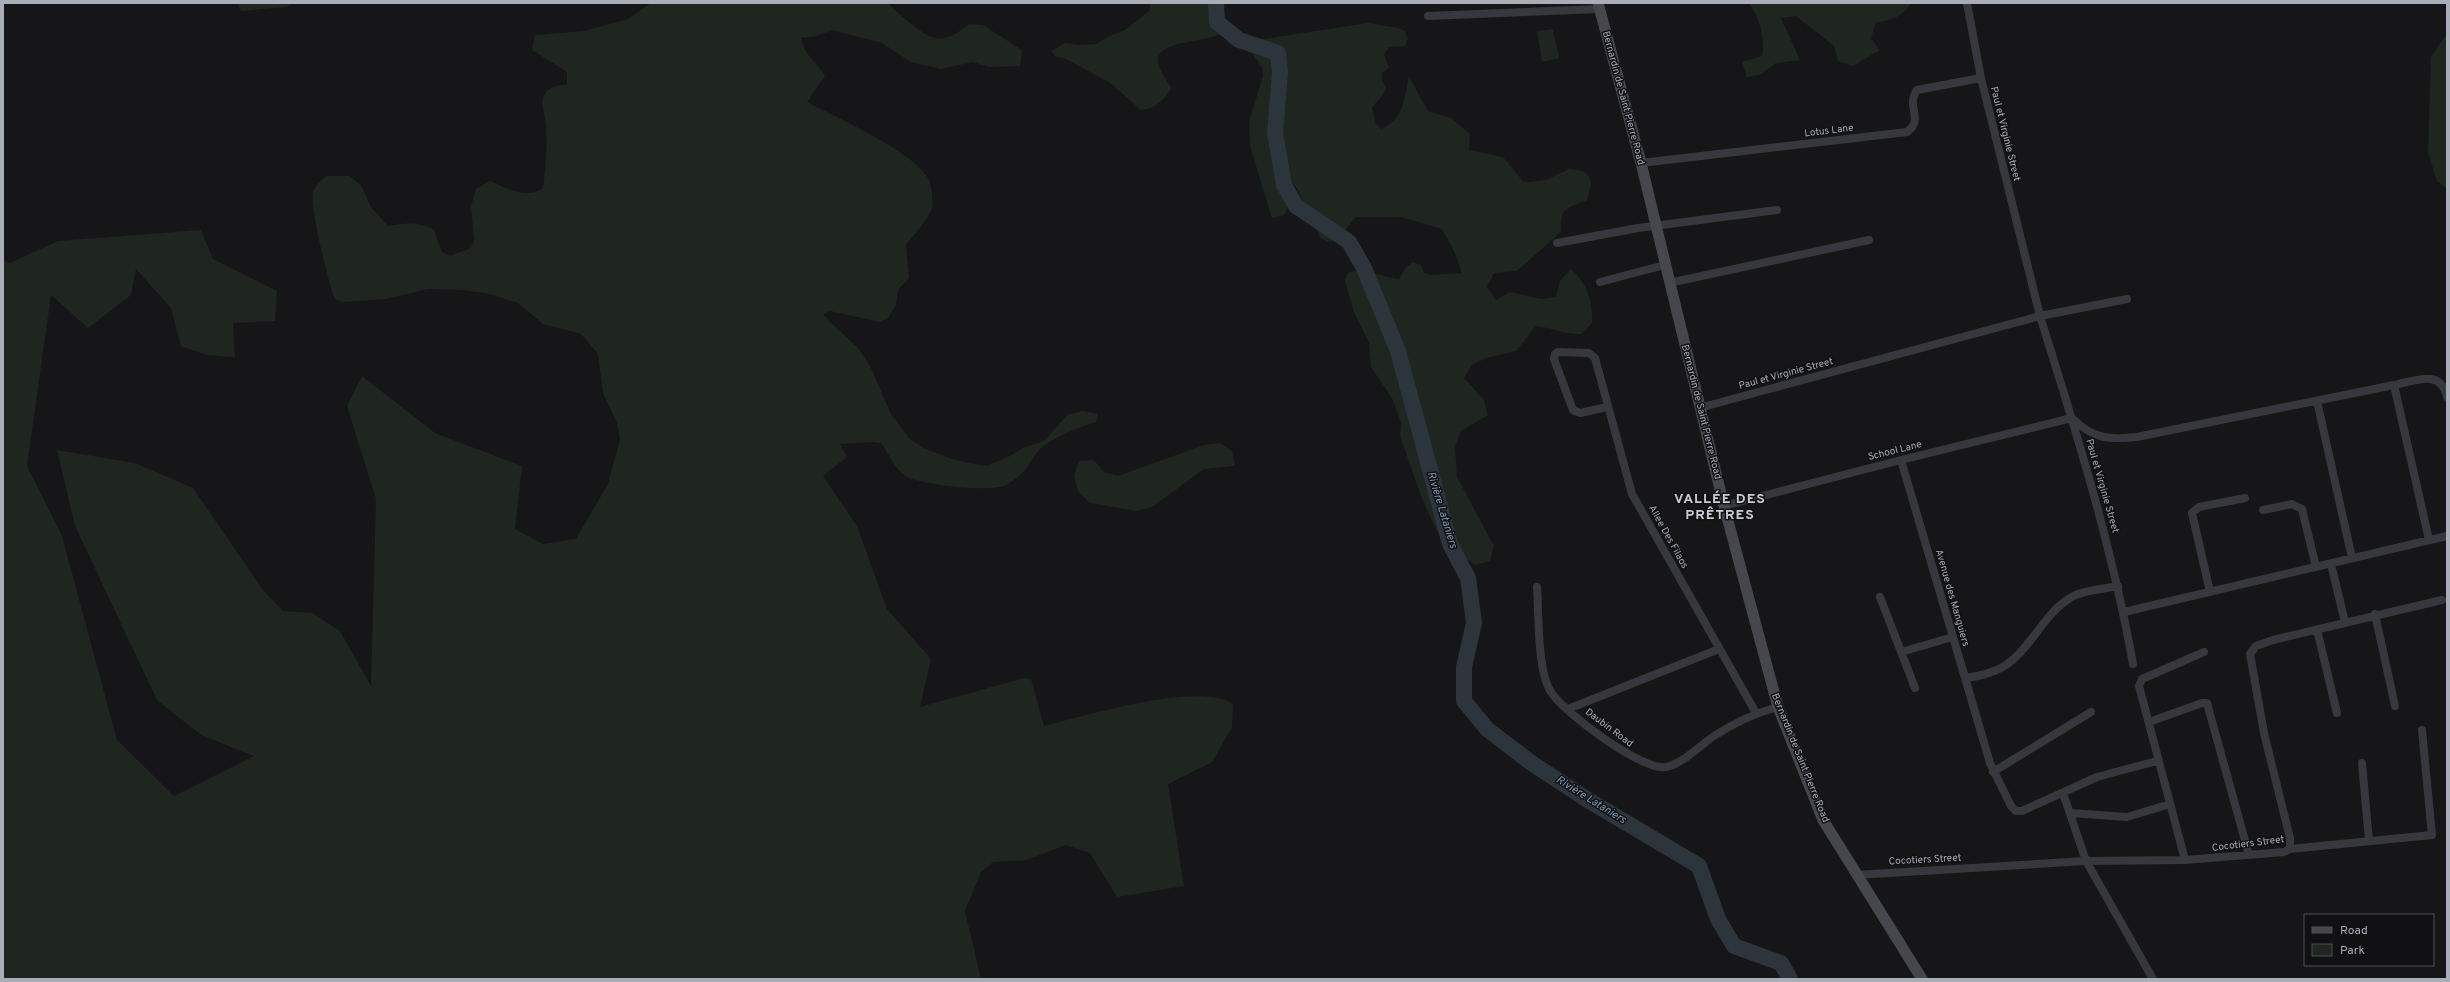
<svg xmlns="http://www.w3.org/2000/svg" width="2450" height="982" font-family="Overpass,sans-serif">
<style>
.green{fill:#1e261f}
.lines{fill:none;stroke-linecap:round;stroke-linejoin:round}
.river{stroke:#2c353c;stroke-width:16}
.minor{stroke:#37383d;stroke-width:8}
.secondary{stroke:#45474d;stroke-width:11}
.labels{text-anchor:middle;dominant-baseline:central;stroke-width:3;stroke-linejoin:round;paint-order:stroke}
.street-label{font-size:10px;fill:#a8adb8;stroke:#111113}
.water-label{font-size:11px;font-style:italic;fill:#7f9bb3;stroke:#111113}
.district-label{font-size:14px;font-weight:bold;letter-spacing:1px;fill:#c9ccd4;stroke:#111113}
</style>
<rect width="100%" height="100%" fill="#161618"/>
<path class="green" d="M238,3h54l-5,4 -46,4z
M651,3h237c6,7 14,13 21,19 24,20 34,23 60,2l14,1 39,25 -2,16 -31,1 -16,-5 -32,7 -30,-7 -29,-19 -50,-13 -15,6 -16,2c4,19 15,22 24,38l-18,26c29,15 102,48 119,73 6,7 7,24 6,33 -2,9 -20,29 -26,37l3,33 -11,12 -2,15 -8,13 -8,4 -50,-11 -7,4 36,34 12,19 20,46 19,25 13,9 32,12 31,6 24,-10 13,-8 21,-7 23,-26 15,-4 16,3 -2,8c-19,6 -42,14 -57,28 -6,6 -9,14 -14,20 -4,6 -13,11 -19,15 -15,8 -89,0 -102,-10 -12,-9 -14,-21 -23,-32l-8,-1 -33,2 7,13 -24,19 34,50 30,83 44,50 -11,48 104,-29 7,1 13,47c40,-10 156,-45 189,-22l-1,23 -20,35 -44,22 16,102 -67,11 -27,-44 -24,-8 -39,15 -34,2 -12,10 -16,39 16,68h-978v-719l7,3 48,-22 143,-11 12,29 64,32 -2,30 -42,2 2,34 -28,-2 -26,-9 -10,-38 -35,-39 -5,26 -43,33 -37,-33 -24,171 35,70 55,204 57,56 80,-40 -53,-21 -44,-35 -82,-174 -18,-76 78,13 58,25 70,102 20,21 29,2 28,18 31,55 5,-187 -29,-93 15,-30 73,57 87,33 -7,63 28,15 33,-5 32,-55 12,-45 -3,-16 -14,-30 -5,-39 -17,-20 -38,-10 -25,-21 -32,-10 -25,-3 -33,-1 -42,10 -44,3 -7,-3c-7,-15 -25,-93 -22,-106 2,-8 8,-12 13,-17h24l11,9 10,22 17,19c17,-3 29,-5 46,4l8,22 8,4 21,-8 3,-8 -3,-34 5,-17 14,-8c16,7 37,19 53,7 3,-24 5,-46 2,-70 -1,-7 -5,-18 0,-24 5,-8 14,-9 22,-9v-13l-35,-22 3,-15 49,-4 44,-12z
M1150,3h62l2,18 9,12c-15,9 -64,7 -65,27 0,9 9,20 13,28 -5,11 -18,22 -30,22l-32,-28 -45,-24 -8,-1 -5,-6 14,-8 16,2 15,-1 13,-8 16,-6 25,-20z
M1749,3h162c-8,14 -20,17 -35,20l-5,15 9,12 -27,16 -15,-5 -4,-15 -38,-30 -15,2 19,42 -24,3 -16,12 -13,2 -5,-15 20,-6c4,-18 -3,-38 -13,-53z
M1368,23l30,5 7,3 3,8 -3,7 -16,1 -5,7 5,14 -7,5v8l4,6 -3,8 -11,12 3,16 6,6c24,-11 22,-28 28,-52l19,34 23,7 19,16 -1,16 34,7 20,24 7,1 16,-2 23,-11 14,2 6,6 2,7 -4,16c-21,9 -27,7 -26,32l-44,39 -23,2 -7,14 9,13 14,-8 31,7 15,-2 4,-16 11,-12c16,14 22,33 21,54l-10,11c-18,1 -28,-6 -46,-8l-20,25 -30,7 -14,7 -8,13 20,22 4,15 -27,16 -6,16 2,30 37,69 -4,15 -15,4 -13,-9 -26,-26 -16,-37 -20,-57 1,-13 -8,-23 -22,-33 -2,-24 -15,-31 -9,-31 3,-8c19,-7 33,5 51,6l7,-12 7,-5 8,3 3,8 6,2 32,-2 -8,-22 -12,-22 -41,-12h-45l-20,24 -8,1 -8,-4c-3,-11 -9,-18 -13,-28 -8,-18 -12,-30 -30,-40l1,9 10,26 -4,10 -12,3 -22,-72 -1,-24 14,-46 -1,-8 -10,-15v-8l5,-5z
M1553,29l6,29 -17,4 -5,-31z
M2447,33v156l-10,-8 -9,-28 3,-96z
M1220,443l12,8 3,15 -31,3 -52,38 -16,4 -46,-8 -12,-12 -4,-16 5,-14 15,-1 10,12 14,4 86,-31z"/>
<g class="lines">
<path class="river" d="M1216,3l1,19 22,18 39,13 2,19 -5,61 9,52 12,21 53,36 15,26 34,83 52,193 18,34 6,45 -10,44v34l23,28 43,33 58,38 111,66 19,53 16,27 47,17 9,16"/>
<path class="minor" d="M1428,16l171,-7
M1641,163l266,-31c18,-13 -2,-25 10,-42l64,-12
M1557,243l81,-15 139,-18
M1600,282l65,-17
M1669,283l200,-43
M2127,299l-87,17c36,115 72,230 93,348
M2394,385c21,-4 47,-17 53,12
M2317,401l35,157
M1607,407l-27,6 -7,-3 -19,-51 1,-5 3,-2 31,1 6,5 37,136 124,219
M1699,408l341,-92 -59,-238 -14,-75
M1901,460l89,303 21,43 5,5h6l75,-34 60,-16
M1724,506l177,-46 171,-42c21,21 37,22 65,19l257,-52 35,155
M2263,510l29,-6 10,5 14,58
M2331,564l14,58
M1537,587c2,27 0,84 14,105 12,20 91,79 115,75 18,-4 33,-21 48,-31 20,-13 41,-23 64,-29
M2210,592l-18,-79 7,-6 46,-9
M1880,597l35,91
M2124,612l323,-76
M2375,614l20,92
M2317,630l20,83
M1901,652l52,-15
M1966,678c12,-2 24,-4 35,-10 29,-16 41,-53 69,-70 12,-8 34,-9 48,-12
M1568,709l151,-60
M2149,722l53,-19h5l42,152
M2362,763l7,78
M1993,772l98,-60
M2063,793l23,68 67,118
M2070,813l57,4 43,-13
M2290,849l142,-14 -10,-105
M2185,860l-46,-174 3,-7 62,-27
M1856,875l230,-14 99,-1 99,-8 6,-3v-11l-26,-105 -14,-79 6,-8 17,-6 169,-40"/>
<path class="secondary" d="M1598,3l43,160 83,343 54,201 45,113 99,159"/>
</g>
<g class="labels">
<g class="street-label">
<text transform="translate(1623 98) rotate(75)">Bernardin de Saint Pierre Road</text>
<text transform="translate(1829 131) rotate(-7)">Lotus Lane</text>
<text transform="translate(2005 134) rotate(76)">Paul et Virginie Street</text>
<text transform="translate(1786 374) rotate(-15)">Paul et Virginie Street</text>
<text transform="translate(1701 412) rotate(76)">Bernardin de Saint Pierre Road</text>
<text transform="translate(1895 451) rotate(-14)">School Lane</text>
<text transform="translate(2102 486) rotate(74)">Paul et Virginie Street</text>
<text transform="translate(1668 537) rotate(61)">Allee Des Filaos</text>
<text transform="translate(1952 598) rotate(74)">Avenue des Manguiers</text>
<text transform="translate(1609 728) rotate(37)">Daubin Road</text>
<text transform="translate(1800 758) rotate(68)">Bernardin de Saint Pierre Road</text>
<text transform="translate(2248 844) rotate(-7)">Cocotiers Street</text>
<text transform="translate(1925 860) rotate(-3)">Cocotiers Street</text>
</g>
<g class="water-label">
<text transform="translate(1442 510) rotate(73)">Rivière Lataniers</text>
<text transform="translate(1591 800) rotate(32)">Rivière Lataniers</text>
</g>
<g class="district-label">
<text x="1720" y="499">VALLÉE DES<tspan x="1720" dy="16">PRÊTRES</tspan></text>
</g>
</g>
<rect width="2450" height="982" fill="none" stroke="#a8adb8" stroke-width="8"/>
<rect x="2304" y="914" width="130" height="52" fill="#111113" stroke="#4d4f55"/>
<rect x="2312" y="927" width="20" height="6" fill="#45474d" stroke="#4d4f55"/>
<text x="2340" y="934" font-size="12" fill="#a8adb8">Road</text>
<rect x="2312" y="944" width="20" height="12" fill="#1e261f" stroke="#4d4f55"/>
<text x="2340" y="954" font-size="12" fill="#a8adb8">Park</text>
</svg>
